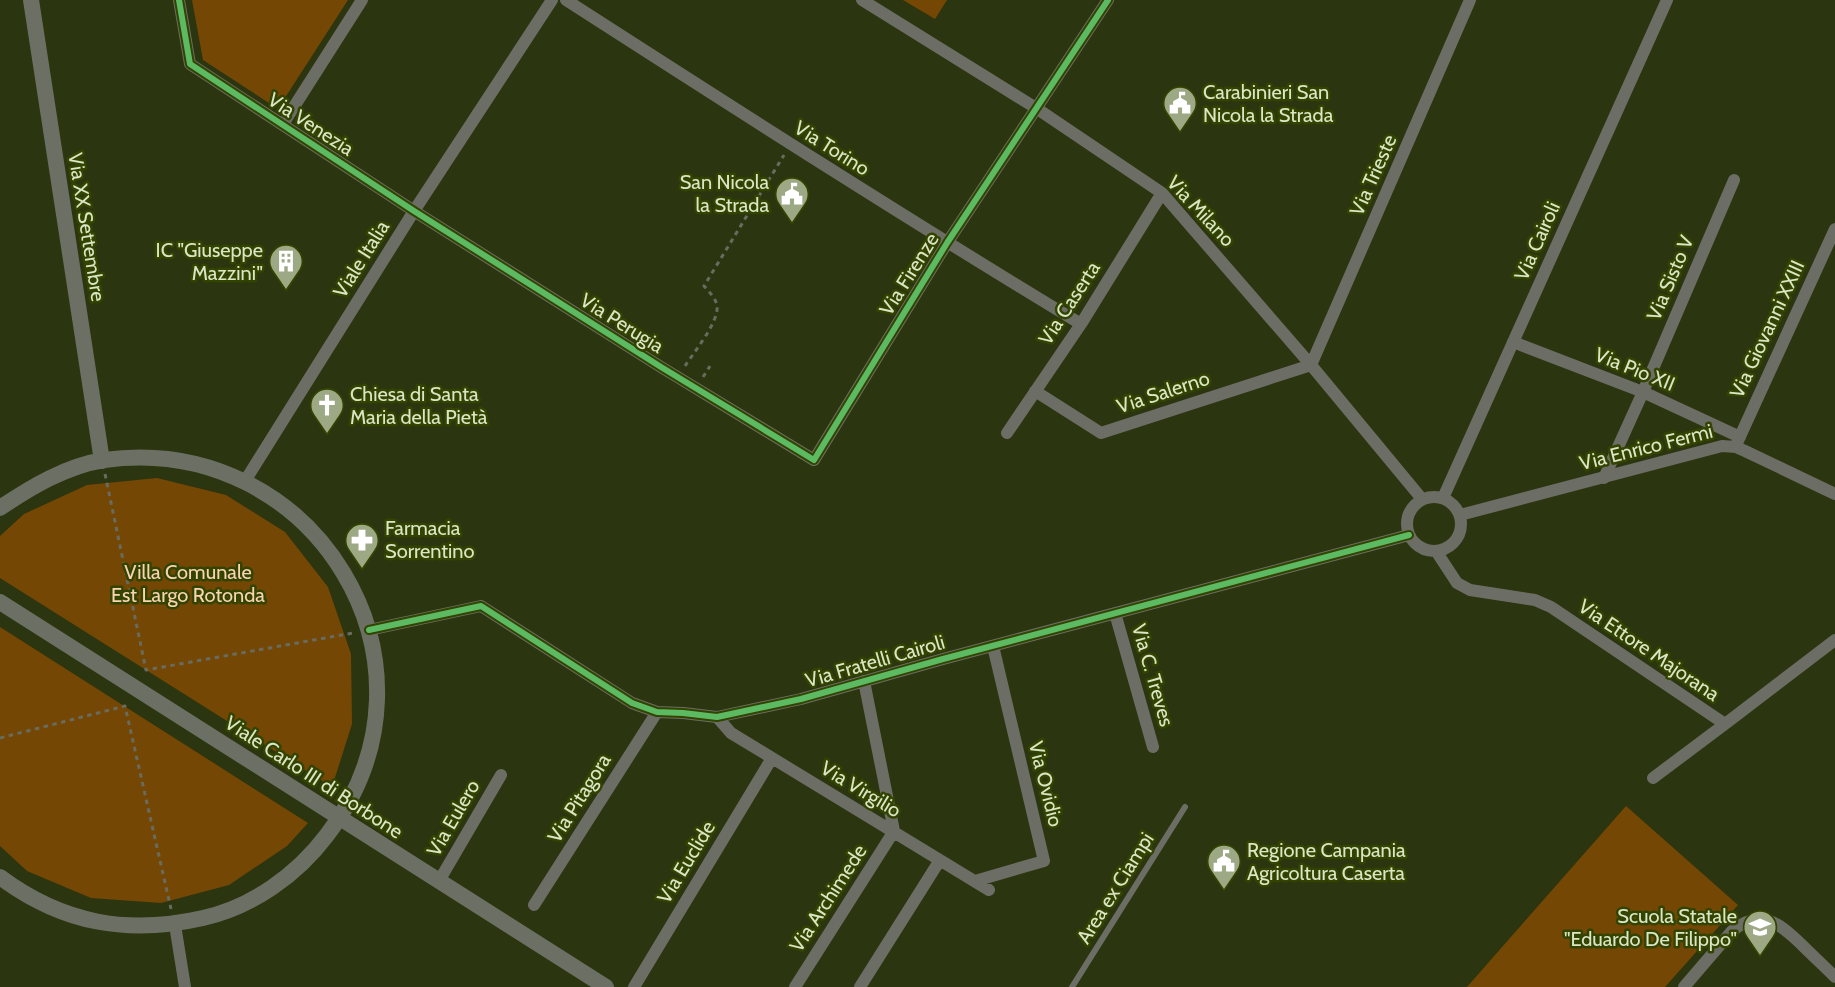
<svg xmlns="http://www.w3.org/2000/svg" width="1835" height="987" font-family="Cabin,sans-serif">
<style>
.green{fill:#754704}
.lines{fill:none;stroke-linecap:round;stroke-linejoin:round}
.path{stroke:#686b5e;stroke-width:3;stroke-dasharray:4.5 4.5;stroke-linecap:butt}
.lane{stroke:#6c6d65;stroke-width:6}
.street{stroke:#6c6d65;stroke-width:12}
.secondary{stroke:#6c6f63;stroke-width:16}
.cycleway-casing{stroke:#340;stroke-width:10}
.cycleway{stroke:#5cba63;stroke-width:6}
.labels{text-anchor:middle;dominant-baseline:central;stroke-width:5;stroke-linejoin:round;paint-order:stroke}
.poi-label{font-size:20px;fill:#dae6c5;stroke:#340;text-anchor:start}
.street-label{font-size:20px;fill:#dae6c5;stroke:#340}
.park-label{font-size:20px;fill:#fad4b2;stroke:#340}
</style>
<rect width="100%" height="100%" fill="#2b350f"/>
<path class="green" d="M192,0h156l-67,104 -9,1 -69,-45z
M903,0h44l-12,19z
M157,478l69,17 59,37 43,55 23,67 1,70 -20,63 -332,-209v-42l24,-22 63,-29z
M0,627l308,196 -21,23 -58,39 -68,18 -70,-5 -64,-27 -27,-25z
M1626,806l112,99 -73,82h-198z"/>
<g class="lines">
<path class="path" d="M685,366c9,-14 34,-44 32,-60 -1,-8 -8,-14 -13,-20l80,-131
M703,377l7,-11
M105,474l41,196 207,-37
M0,738l125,-32 46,203"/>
<path class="lane" d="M1072,987l113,-180"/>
<path class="street" d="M179,0l11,64 224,147 247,156 153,93 133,-217 161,-243
M566,0c171,110 341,219 515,324
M862,0l174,108 126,85 149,172 111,134
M283,124l79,-124
M1513,342l130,50 97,45
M1035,391l66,42 210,-68 159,-365
M1007,433l74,-109 81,-131
M1737,443l98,-214
M1604,478l39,-86 91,-212
M245,481l169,-270 138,-211
M1407 524a27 27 0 1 1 54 0a27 27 0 1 1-54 0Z
M1443,498l224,-498
M1460,515l262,-69 14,1 9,4 90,43
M1436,551l21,32 13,7 65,10 16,7 174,117 110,-84
M1115,613l38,134
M369,630l112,-24 151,97 25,9 26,1 34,4 84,-18 142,-40 466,-124
M717,717l14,16 258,157
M1653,778l72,-54
M439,881l62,-106
M975,881l69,-20 -51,-215
M534,905l123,-193
M175,925l10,62
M634,987l138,-229
M795,987l99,-156 -30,-150
M860,987l80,-127
M1684,987l48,-56c29,-23 46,-9 69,13 11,11 23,22 34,33"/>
<path class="secondary" d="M31,0l71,461
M0,508c31,-21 66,-42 104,-48 210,-29 354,205 223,375 -30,40 -75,72 -124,83 -75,17 -140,6 -203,-41
M0,602l606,385"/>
<defs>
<path id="cycleway" d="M179,0l11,64 224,147 247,156 153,93 133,-217 161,-243
M369,630l112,-24 151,97 25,9 26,1 34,4 84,-18 142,-40 466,-124"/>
</defs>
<use href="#cycleway" class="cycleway-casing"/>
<use href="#cycleway" class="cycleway"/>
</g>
<defs>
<symbol id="civic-pin" viewBox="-11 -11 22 30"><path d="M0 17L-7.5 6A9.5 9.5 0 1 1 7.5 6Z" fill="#9da885" stroke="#340"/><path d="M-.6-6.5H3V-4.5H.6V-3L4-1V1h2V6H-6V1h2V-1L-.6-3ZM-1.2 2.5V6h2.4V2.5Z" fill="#fff"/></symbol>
<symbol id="building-pin" viewBox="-11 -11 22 30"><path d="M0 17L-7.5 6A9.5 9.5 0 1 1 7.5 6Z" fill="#9da885" stroke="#340"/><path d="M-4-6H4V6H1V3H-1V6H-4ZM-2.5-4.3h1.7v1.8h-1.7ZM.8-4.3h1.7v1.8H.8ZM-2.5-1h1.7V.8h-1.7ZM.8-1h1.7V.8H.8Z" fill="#fff"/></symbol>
<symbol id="church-pin" viewBox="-11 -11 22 30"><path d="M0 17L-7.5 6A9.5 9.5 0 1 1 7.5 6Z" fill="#9da885" stroke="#340"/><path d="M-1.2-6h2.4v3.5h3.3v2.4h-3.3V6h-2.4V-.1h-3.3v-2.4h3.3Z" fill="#fff"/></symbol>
<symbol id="pharmacy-pin" viewBox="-11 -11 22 30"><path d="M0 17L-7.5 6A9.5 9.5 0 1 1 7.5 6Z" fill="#9da885" stroke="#340"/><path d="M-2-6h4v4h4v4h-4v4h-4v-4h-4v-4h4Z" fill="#fff"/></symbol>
<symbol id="school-pin" viewBox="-11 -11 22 30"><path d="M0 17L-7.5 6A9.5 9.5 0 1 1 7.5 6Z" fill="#9da885" stroke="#340"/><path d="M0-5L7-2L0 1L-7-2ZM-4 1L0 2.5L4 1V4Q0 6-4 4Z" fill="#fff"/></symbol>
</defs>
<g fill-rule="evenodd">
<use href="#civic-pin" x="1161" y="84" width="38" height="52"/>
<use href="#civic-pin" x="773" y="175" width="38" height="52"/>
<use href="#building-pin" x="267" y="242" width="38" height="52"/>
<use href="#church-pin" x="308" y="386" width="38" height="52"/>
<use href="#pharmacy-pin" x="343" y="521" width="38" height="52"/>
<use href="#civic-pin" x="1205" y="842" width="38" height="52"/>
<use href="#school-pin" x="1741" y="908" width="38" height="52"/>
</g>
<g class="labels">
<g class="poi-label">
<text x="1203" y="92">Carabinieri San<tspan x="1203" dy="23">Nicola la Strada</tspan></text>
<text x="769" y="182" text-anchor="end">San Nicola<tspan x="769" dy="23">la Strada</tspan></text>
<text x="263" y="250" text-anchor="end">IC "Giuseppe<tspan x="263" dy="23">Mazzini"</tspan></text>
<text x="350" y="394">Chiesa di Santa<tspan x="350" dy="23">Maria della Pietà</tspan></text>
<text x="385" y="528">Farmacia<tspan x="385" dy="23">Sorrentino</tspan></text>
<text x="1247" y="850">Regione Campania<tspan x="1247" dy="23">Agricoltura Caserta</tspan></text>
<text x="1737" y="916" text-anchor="end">Scuola Statale<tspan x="1737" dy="23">"Eduardo De Filippo"</tspan></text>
</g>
<g class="street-label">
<text transform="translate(311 124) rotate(33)">Via Venezia</text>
<text transform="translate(832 148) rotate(32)">Via Torino</text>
<text transform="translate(1373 175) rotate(-66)">Via Trieste</text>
<text transform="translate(1201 211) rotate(47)">Via Milano</text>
<text transform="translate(87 227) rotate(81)">Via XX Settembre</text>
<text transform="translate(1537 241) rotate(-66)">Via Cairoli</text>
<text transform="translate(361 259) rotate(-58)">Viale Italia</text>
<text transform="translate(909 274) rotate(-58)">Via Firenze</text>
<text transform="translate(1670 278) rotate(-67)">Via Sisto V</text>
<text transform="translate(1069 303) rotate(-57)">Via Caserta</text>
<text transform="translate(622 323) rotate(32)">Via Perugia</text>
<text transform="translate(1767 329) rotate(-65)">Via Giovanni XXIII</text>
<text transform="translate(1635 369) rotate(22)">Via Pio XII</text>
<text transform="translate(1163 392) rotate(-18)">Via Salerno</text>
<text transform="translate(1646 447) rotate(-14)">Via Enrico Fermi</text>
<text transform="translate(1649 650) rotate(34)">Via Ettore Majorana</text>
<text transform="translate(875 661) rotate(-16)">Via Fratelli Cairoli</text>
<text transform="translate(1153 675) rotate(74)">Via C. Treves</text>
<text transform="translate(314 777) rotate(33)">Viale Carlo III di Borbone</text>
<text transform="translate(1046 784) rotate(76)">Via Ovidio</text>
<text transform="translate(861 789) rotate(31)">Via Virgilio</text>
<text transform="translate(579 798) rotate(-58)">Via Pitagora</text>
<text transform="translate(453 818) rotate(-60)">Via Eulero</text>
<text transform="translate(686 862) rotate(-59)">Via Euclide</text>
<text transform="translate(1115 888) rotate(-58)">Area ex Ciampi</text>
<text transform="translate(828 898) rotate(-57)">Via Archimede</text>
</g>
<g class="park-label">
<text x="188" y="572">Villa Comunale<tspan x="188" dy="23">Est Largo Rotonda</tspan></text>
</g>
</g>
</svg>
